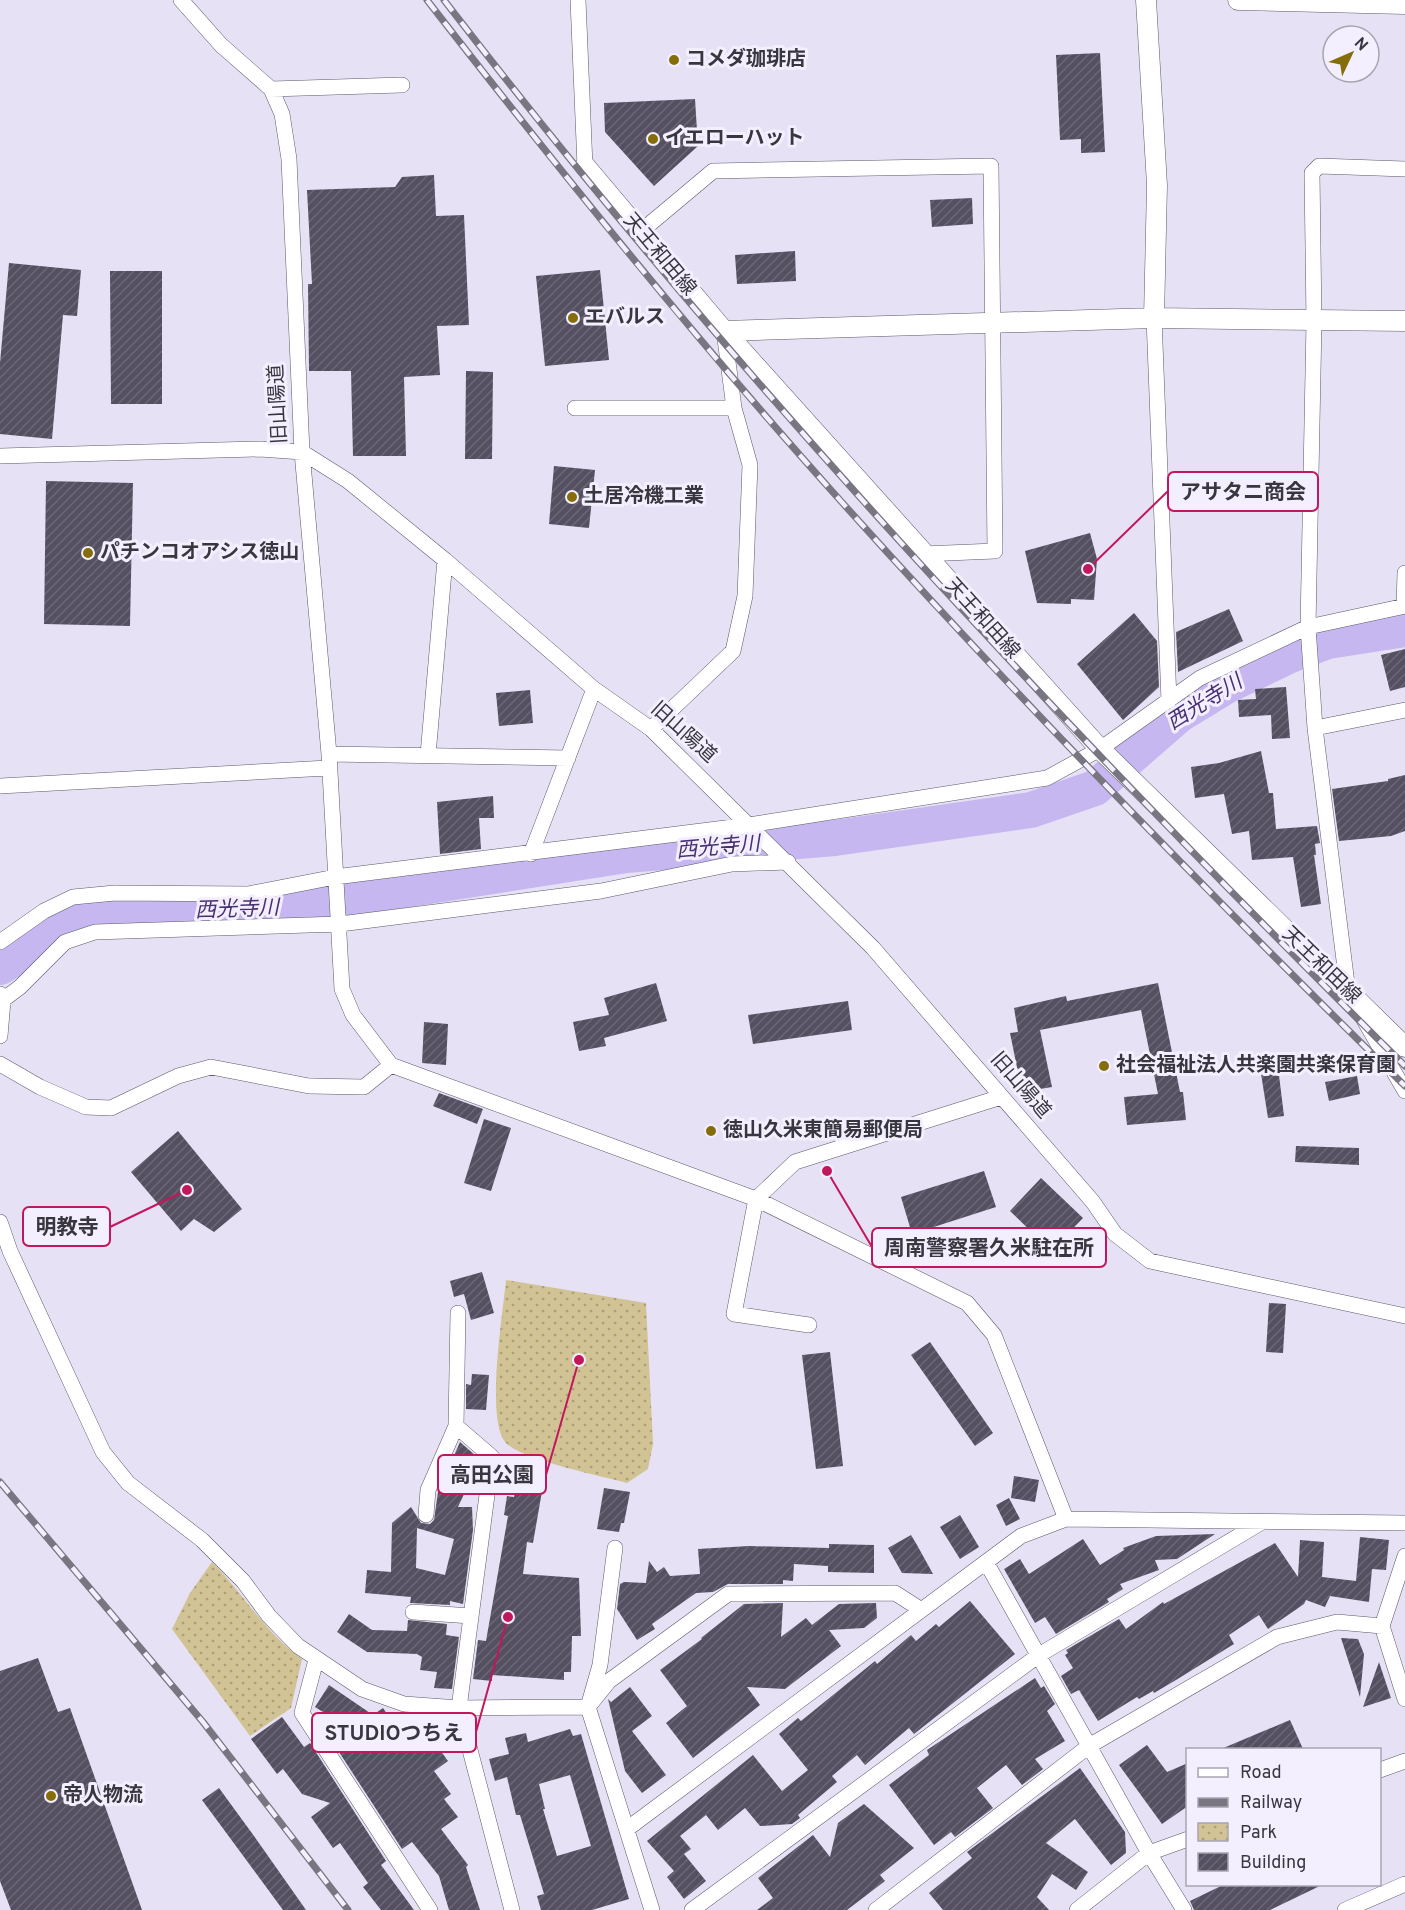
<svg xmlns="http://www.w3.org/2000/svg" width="1405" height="1910" font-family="Overpass,'Noto Sans JP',sans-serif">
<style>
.park{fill:url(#park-dots)}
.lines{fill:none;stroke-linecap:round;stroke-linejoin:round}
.river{stroke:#c6b7f0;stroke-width:36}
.building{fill:url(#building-hatch);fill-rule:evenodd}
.minor-casing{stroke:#5c5869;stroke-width:16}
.tertiary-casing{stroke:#5c5869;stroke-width:21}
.minor{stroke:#fff;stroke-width:15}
.tertiary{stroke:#fff;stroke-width:20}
.rail-casing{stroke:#797682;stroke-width:7}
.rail{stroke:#f3efff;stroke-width:4.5;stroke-dasharray:14;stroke-linecap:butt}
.poi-dot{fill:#856d0a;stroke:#f3efff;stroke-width:2}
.labels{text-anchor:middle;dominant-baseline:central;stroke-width:6;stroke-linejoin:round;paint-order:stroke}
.poi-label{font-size:20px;font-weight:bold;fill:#38363e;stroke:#f3efff;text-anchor:start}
.street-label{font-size:20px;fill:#38363e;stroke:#f3efff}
.water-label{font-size:21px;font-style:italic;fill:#473073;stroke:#f3efff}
.leader{fill:none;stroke:#c2185b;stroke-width:2}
.callout-dot{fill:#c2185b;stroke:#f3efff;stroke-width:2}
.callout{fill:#f3efff;stroke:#c2185b;stroke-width:2}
.callout-label{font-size:21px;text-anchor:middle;font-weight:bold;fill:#38363e}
</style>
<defs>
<pattern id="park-dots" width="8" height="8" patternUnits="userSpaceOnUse" patternTransform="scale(1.5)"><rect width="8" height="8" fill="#d2c395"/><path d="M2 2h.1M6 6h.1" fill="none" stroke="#ab9f7b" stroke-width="1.8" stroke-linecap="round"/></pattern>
<pattern id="building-hatch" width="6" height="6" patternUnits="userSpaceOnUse" patternTransform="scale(1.5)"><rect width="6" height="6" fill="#555061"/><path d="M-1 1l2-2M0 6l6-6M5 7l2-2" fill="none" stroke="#6b6775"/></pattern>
</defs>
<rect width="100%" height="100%" fill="#e6e1f5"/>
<path class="park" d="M506,1280l140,23 7,141 -5,25 -21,14c-26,-7 -105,-23 -121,-40 -21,-23 -3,-130 0,-163z
M212,1562c31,31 54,72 90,97l-11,49 -41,28 -78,-107 18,-36z"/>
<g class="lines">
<path class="river" d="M0,967l91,-55h172l363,-57 209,-17 196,-28 64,-22 85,-74 46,-28 62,-30 40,-15 77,-12"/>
</g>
<path class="building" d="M1100,53l5,99 -24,1v-14l-21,1 -4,-85z
M695,99l3,47 -44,40 -49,-54 -1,-29z
M434,175l2,41 28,-1 5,110 -32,1 3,49 -36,2 2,79h-53l-2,-85h-42l-1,-87h4l-5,-94 88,-3 7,-10z
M972,198l1,26 -41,3 -2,-27z
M795,251l1,30 -59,3 -2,-29z
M9,263l72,7 -4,46 -14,-1 -11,124 -52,-5v-71z
M600,270l9,90 -64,6 -9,-90z
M110,271h52v133h-51z
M466,371l27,1 -1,87h-27z
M554,466l41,4 -6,58 -40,-4z
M46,481l87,2 -3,143 -86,-2z
M1090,533l7,26 -3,41 -23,-1v5l-34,-1 -12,-52z
M1229,609l14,32 -65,31 -2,-40z
M1134,613l23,28 2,46 -36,33 -46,-56z
M1405,649v38l-15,4 -9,-36z
M1286,687l4,51 -18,1 -1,-24 -32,2 -1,-17 18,-1 -1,-10z
M530,690l3,33 -34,3 -3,-33z
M1261,751l8,42h4l3,36 41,-3 3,17 -5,1 1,11h-2l7,49 -20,3 -8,-50 -41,3 -3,-29 -17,3 -8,-40 -29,4 -4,-31 28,-4z
M1405,775v56l-14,5 -52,5 -7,-52 56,-8v-2z
M493,796l1,22h-15l2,31 -41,5 -3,-52z
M656,983l11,38 -63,17 2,8 -27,5 -6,-29 36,-7 -5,-17z
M1158,983l22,109h3l3,28 -59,5 -3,-28 34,-3 -17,-84 -101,20 12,57 -30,5 -12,-59 8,-1 -4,-24 52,-12 1,5z
M848,1001l4,29 -99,14 -5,-29z
M424,1022l24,2 -2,41 -24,-2z
M1277,1059l7,57 -16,2 -9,-57z
M1357,1076l3,18 -31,7 -4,-19z
M439,1093l44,16 -6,15 -44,-18z
M484,1119l27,9 -20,63 -27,-8z
M178,1131l64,78 -28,23 -20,-13 -13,12 -50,-59z
M1296,1146l63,2v17l-64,-3z
M984,1171l12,36 -84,27 -11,-37z
M1041,1178l42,40 -32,33 -41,-40z
M482,1272l12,41 -23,7 -7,-26 -10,3 -4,-16z
M1269,1303l17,1 -3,49 -17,-1z
M930,1342l63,91 -18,13 -64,-91z
M830,1352l13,114 -27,3 -14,-114z
M472,1374l17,1 -3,35 -20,-1v-25l5,1z
M460,1442l16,14 -15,32 5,2 -8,17h14l1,23 -10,74 -13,-3v4l-40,-2 1,-6 -46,-4 2,-23 24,2 1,-49 19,-16 10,16 9,1 4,-4 4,-28zM417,1528l37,11 -9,36 -29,-7z
M520,1468l25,6 -12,69 -6,-1 -4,32 56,4 2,58h-9l-1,36h-7v8l-72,-5v6l-19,-2 5,-39 8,1 22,-125 -4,-1 3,-19 7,1z
M1014,1476l25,4 -4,22 -24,-4z
M604,1488l26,4 -6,31h-3l-2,9 -22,-3z
M1009,1498l11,21 -14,7 -10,-21z
M960,1515l19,32 -19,12 -20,-32z
M1215,1534l-38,25 -22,1 4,10 -39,14 3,5 -16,10 2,3 -53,32 -11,-17 -10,6 -31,-54 16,-10 9,15 54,-35 17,26 24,-15 -1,-2 33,-12z
M911,1535l6,10 16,29 -31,-1 -14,-25z
M1360,1537l29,3 -3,30 -14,-1 -3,33 -39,-6 -5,11 -19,-7 -2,4 -36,25 -9,-14 -30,20 5,9 -58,36 -22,13 -1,-2 -14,8 -2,-2 -39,24 -19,-31 -8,4 -10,-18 12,-8 -8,-13 3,-2 -2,-3 53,-31 7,10 37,-27 1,2 111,-61 23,34 2,-37 24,2 -2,35 34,4z
M829,1544l45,1v28l-46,-1v-6l-34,-2 -1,17 -10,-1v4h-55l-15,8 -17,1 -44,31 3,5 -18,11 -20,-31 3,-25 4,-2 22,1 3,-22 8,11 7,-5 6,9 30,-2 -2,-25 51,-3 80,2z
M970,1601l45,53 -101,80 -5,-6 -44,37 -8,-10 -25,21 5,6 -39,33 2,3 -8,6 -32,2 -15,-18 -27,22 -12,-15 -26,21 11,13 -7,5 22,27 -22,18 -17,-22 7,-6 -27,-30 106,-86 29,36 26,-21 -29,-36 19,-16 3,3 74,-60 2,3 34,-29 5,6 20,-17 3,3z
M783,1603l-2,34 25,-19 6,7 27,-21 37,-1 1,15 -13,10 -35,2 12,16 -56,43 -38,-2 13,18 -67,53 -27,-35 21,-17 -27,-36 42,-31 -1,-1 43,-34z
M349,1614l23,16 35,1 1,-11 39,4 -1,11 13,2 -7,52 -18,-1 3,-16 -17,-2 2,-13 -5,-3 -50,-2 -30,-20z
M1341,1638l17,1 6,15 -4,43z
M38,1658l20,54 12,-4 72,202h-131l-11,-29v-210z
M1379,1662l12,36 -28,9z
M1035,1678l6,10 3,-2 11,18 -8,7 18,30 -30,18 8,10 -21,16 -16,-20 -29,23 16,20 -38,29 -4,-5 -17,13 -45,-60 40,-30 -2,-5z
M329,1685l44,30 10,-7 9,13 9,-7 21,28 8,-6 18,25 -14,10 17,23 -7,5 14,18 -17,12 27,36 -2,2 14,43h-31l-10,-34 -27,-34 -10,7 -76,-117 13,-10 -24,-15z
M630,1687l22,29 -20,15 34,44 -24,18 -17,-22 -17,-72 3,3z
M282,1717l22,30 6,-4 76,118 -5,4 33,45h-33l-18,-23 5,-4 -28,-40 -7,5 -22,-31 19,-14 -28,-9 -19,-25 -6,5 -26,-35z
M1290,1720l13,29h-82z
M570,1729l3,7 8,-2 48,165 -37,11h-51l-4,-14 7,-2 -24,-79h-4l-9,-38 -12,4 -6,-22 20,-5 -4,-16 21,-5 2,9zM570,1775l21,71 -34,10 -14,-47h2l-6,-25z
M1147,1745l20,27 21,-9v43l-26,18 -43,-59z
M1080,1768l45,64 1,21 -15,12 -36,-46 -29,24 42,29 -12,18 -24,-16 -15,23 12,13h-106l-14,-17 43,-35 -5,-6z
M219,1788l35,48 52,74h-23l-81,-110z
M864,1804l50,44 -34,27 5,6 -38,29h-90l16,-12 -15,-20 55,-43 17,22 8,-34z
M1225,1884h99l-54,26h-76l-4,-9z"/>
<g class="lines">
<defs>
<path id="minor" d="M181,0l40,45 50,44 11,25 7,45 13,293 27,302 13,235 11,26 38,50 365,134 211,104 27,32 72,184
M578,0l7,166
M271,89l131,-4
M1405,169l-86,-3 -7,7 2,149 -6,305 7,101 33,264 57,99
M639,233l74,-62 278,-5 4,385 -72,3
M1154,318l15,383
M724,331l10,77
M575,408h159l16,57 -5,131 -12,55 -82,78
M0,456l260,-7 42,3 46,29 97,79 149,129 57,40 222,219 220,254 22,32 35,27 255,55
M1404,606l1,-33
M1315,728l90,-18
M329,754l239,4
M428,755l17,-195
M0,786l328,-18
M531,854l63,-165
M0,942l44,-31 29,-14 42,-4 133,1 87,-17 414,-52 298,-47 53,-29 100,-71 108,-51 97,-21
M0,994l3,7 -3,35
M0,1002l20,-15 45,-45 30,-10 245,-8 261,-33 131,-27 56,-2
M0,1064l40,23 46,20 25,1 67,-32 33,-9 98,19 55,1 27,-22
M0,1222l10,29 93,201 25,31 74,57 41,41 26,35 29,30 64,43 42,15 55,4 129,-1 21,-26 119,-87 167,-1 25,16
M458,1313l-2,113 36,31 -33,251 53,202
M809,1325l-75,-11 22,-115 39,-37 206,-65
M426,1515l2,-25 28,-64
M615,1548l-15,117 -12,42 64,203
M1405,1556l-23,70 23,73
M986,1562l163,291 35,57
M413,1612l58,4
M316,1660l-14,53 128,197
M1380,1770l25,-9
M627,1829l394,-293 45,-17 339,4
M692,1910l347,-255 223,-133
M876,1910l213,-164 188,-109 60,-15 45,4
M1077,1910l72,-57 39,-14
M1345,1910l60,-26"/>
<path id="tertiary" d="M1146,0l11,185 -3,133
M1238,0l167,4
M585,166l139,165 376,418 305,298
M724,331l430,-13 251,3"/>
</defs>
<use href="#minor" class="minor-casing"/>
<use href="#tertiary" class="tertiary-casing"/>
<use href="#minor" class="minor"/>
<use href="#tertiary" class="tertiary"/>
<defs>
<path id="rail" d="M427,0c132,170 268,339 412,499 181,202 372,397 566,587
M444,0c293,380 620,728 961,1066
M0,1482l203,240 145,188"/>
</defs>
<use href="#rail" class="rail-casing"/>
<use href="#rail" class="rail"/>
</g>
<g class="poi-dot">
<circle cx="674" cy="60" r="6"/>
<circle cx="653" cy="139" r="6"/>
<circle cx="573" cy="318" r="6"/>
<circle cx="572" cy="497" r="6"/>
<circle cx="88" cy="553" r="6"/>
<circle cx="1104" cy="1066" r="6"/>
<circle cx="711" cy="1131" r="6"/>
<circle cx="51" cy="1796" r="6"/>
</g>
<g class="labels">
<g class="poi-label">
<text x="686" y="60">コメダ珈琲店</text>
<text x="665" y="139">イエローハット</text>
<text x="585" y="318">エバルス</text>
<text x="584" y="497">土居冷機工業</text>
<text x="100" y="553">パチンコオアシス徳山</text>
<text x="1116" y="1066">社会福祉法人共楽園共楽保育園</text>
<text x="723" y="1131">徳山久米東簡易郵便局</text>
<text x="63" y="1796">帝人物流</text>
</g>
<g class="street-label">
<text transform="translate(659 255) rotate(50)">天王和田線</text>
<text transform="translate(279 404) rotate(-93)">旧山陽道</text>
<text transform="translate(982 619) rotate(48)">天王和田線</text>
<text transform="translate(683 733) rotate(42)">旧山陽道</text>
<text transform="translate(1321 966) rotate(44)">天王和田線</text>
<text transform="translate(1020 1086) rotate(49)">旧山陽道</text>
</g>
<g class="water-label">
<text transform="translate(1205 703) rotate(-32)">西光寺川</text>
<text transform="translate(718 848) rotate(-5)">西光寺川</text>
<text transform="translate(237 910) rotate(-2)">西光寺川</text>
</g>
</g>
<path class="leader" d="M1088 569L1168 491M187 1190L110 1227M827 1171L872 1247M579 1360L546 1475M508 1617L476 1732"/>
<g class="callout-dot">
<circle cx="1088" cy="569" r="6"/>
<circle cx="187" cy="1190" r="6"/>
<circle cx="827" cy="1171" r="6"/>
<circle cx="579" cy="1360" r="6"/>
<circle cx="508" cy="1617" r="6"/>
</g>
<g class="callout">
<rect x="1168" y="472" width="150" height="39" rx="6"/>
<rect x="23" y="1207" width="87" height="39" rx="6"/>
<rect x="872" y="1228" width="234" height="39" rx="6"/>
<rect x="438" y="1455" width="108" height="39" rx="6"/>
<rect x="312" y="1713" width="164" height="39" rx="6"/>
</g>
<g class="callout-label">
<text x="1243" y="499">アサタニ商会</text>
<text x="67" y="1234">明教寺</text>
<text x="989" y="1255">周南警察署久米駐在所</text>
<text x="492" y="1482">高田公園</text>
<text x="394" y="1740">STUDIOつちえ</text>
</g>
<rect x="1186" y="1748" width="195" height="138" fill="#f3efff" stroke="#a8a5b2" stroke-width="1.5"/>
<rect x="1198" y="1768" width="30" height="9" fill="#ffffff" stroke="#a8a5b2" stroke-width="1.5"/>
<text x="1240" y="1778" font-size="18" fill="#38363e">Road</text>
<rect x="1198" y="1798" width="30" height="9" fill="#797682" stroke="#a8a5b2" stroke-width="1.5"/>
<text x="1240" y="1808" font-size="18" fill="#38363e">Railway</text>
<rect x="1198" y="1823" width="30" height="18" fill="url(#park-dots)" stroke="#a8a5b2" stroke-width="1.5"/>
<text x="1240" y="1838" font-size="18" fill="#38363e">Park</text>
<rect x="1198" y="1853" width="30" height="18" fill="url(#building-hatch)" stroke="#a8a5b2" stroke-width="1.5"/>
<text x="1240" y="1868" font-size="18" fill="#38363e">Building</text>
<g transform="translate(1351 54) rotate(46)"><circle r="28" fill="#f3efff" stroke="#a8a5b2" stroke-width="1.5"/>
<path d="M0-4.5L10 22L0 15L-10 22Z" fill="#856d0a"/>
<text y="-9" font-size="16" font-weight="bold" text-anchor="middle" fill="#38363e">N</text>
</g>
</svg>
